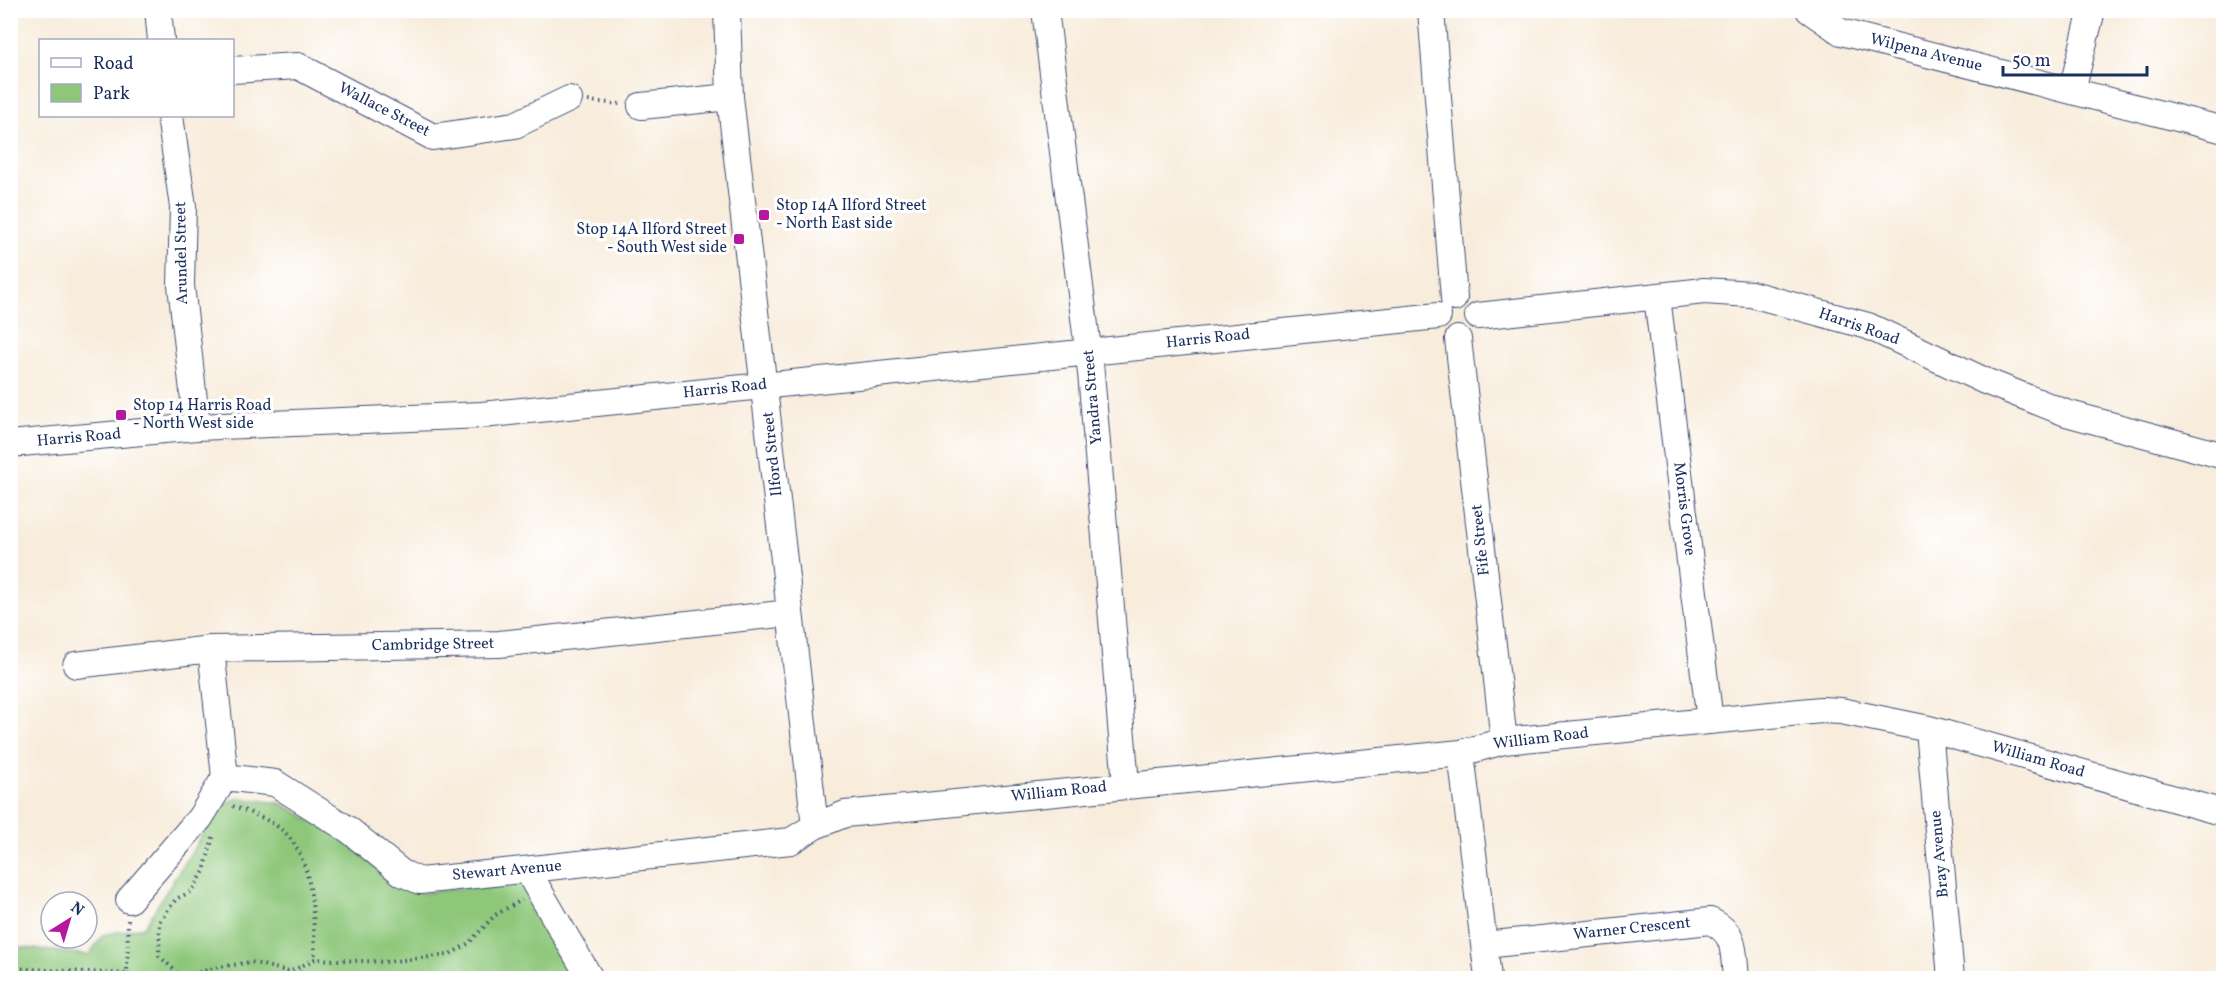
<svg xmlns="http://www.w3.org/2000/svg" width="2234" height="989" font-family="Vollkorn,serif">
<style>
.green{fill:#8ec77a;stroke:#547b6c;stroke-width:1.5}
.lines{fill:none;stroke-linecap:round;stroke-linejoin:round}
.minor-casing{stroke:#3c4b71;stroke-width:28}
.path{stroke:#3c4b71;stroke-width:4;stroke-dasharray:1.5 4.5;stroke-linecap:butt}
.minor{stroke:#fff;stroke-width:26}
.poi-dot{fill:#b5179e;stroke:#fff;stroke-width:2}
.labels{text-anchor:middle;dominant-baseline:central;stroke-width:6;stroke-linejoin:round;paint-order:stroke}
.street-label{font-size:16px;fill:#1b2f5e;stroke:#fff}
.poi-label{font-size:16px;fill:#1b2f5e;stroke:#fff;text-anchor:start}
</style>
<rect width="100%" height="100%" fill="#fff"/>
<filter id="ink" filterUnits="userSpaceOnUse"><feTurbulence type="fractalNoise" baseFrequency=".0167" numOctaves="2"/><feDisplacementMap in="SourceGraphic" scale="12" xChannelSelector="R" yChannelSelector="G"/><feConvolveMatrix kernelMatrix="1 2 1 2 8 2 1 2 1" color-interpolation-filters="sRGB"/></filter>
<filter id="wash" filterUnits="userSpaceOnUse"><feTurbulence type="fractalNoise" baseFrequency=".008" numOctaves="4" result="noise"/><feDisplacementMap in="SourceGraphic" scale="24" xChannelSelector="R" yChannelSelector="G"/><feGaussianBlur stdDeviation="1.35" result="paint"/><feColorMatrix in="noise" values="0 0 0 0 0 0 0 0 0 0 0 0 0 0 0 0 0 1.4 0 .05"/><feComposite in="paint" operator="in"/></filter>
<g filter="url(#wash)">
<rect width="100%" height="100%" fill="#f8ecdb"/>
<path class="green" d="M237,798l43,5 54,30 69,56 19,4 100,-13 56,98h-567l-1,-35 7,4 72,8 14,-20 41,-8 76,-120z"/>
</g>
<g filter="url(#ink)">
<g class="lines">
<defs>
<path id="minor" d="M158,10l3,30
M727,10l3,87 85,729
M1045,10l46,363 35,411
M1431,10l23,288
M1809,10l32,22 383,98
M232,70l66,-4 135,71 82,-12 54,-26
M2072,90l20,-80
M641,106l89,-9
M170,116l13,91 -2,78 16,142
M1657,297l53,424
M1478,316l226,-25 47,3 117,32 117,55 81,32 158,43
M1458,339l46,402
M10,444l187,-17 285,-12 956,-99
M211,649l14,128
M76,665l135,-16 288,-5 291,-31
M1929,729l22,249
M1461,753l27,225
M527,870l63,108
M129,900l71,-82 25,-41 50,6 74,47 53,43 18,8 371,-40 24,-15 30,-12 616,-61 43,-12 317,-31 20,1 88,18 295,84
M1485,945l225,-24c27,12 23,31 26,57"/>
</defs>
<use href="#minor" class="minor-casing"/>
<path class="path" d="M588,101l32,3
M233,806c13,5 27,10 39,17 44,25 41,92 43,136
M128,920l-1,54 7,4
M10,968l117,6
M182,977l-23,-21 1,-35 16,-22 16,-8 12,-20 9,-34
M182,978l31,-10 38,-6 39,10 25,-13 70,3 63,-7 20,-11 27,-29 27,-15
M301,978l2,-11"/>
<use href="#minor" class="minor"/>
</g>
</g>
<g class="poi-dot">
<rect x="758" y="209" width="12" height="12" rx="3"/>
<rect x="733" y="233" width="12" height="12" rx="3"/>
<rect x="115" y="409" width="12" height="12" rx="3"/>
</g>
<g class="labels">
<g class="street-label">
<text transform="translate(1926 53) rotate(14)">Wilpena Avenue</text>
<text transform="translate(384 110) rotate(27)">Wallace Street</text>
<text transform="translate(182 253) rotate(-91)">Arundel Street</text>
<text transform="translate(1859 327) rotate(19)">Harris Road</text>
<text transform="translate(1208 339) rotate(-6)">Harris Road</text>
<text transform="translate(725 389) rotate(-6)">Harris Road</text>
<text transform="translate(1093 397) rotate(-95)">Yandra Street</text>
<text transform="translate(79 438) rotate(-5)">Harris Road</text>
<text transform="translate(773 454) rotate(-96)">Ilford Street</text>
<text transform="translate(1684 509) rotate(83)">Morris Grove</text>
<text transform="translate(1481 540) rotate(-96)">Fife Street</text>
<text transform="translate(433 645) rotate(-1)">Cambridge Street</text>
<text transform="translate(1541 739) rotate(-7)">William Road</text>
<text transform="translate(2038 760) rotate(16)">William Road</text>
<text transform="translate(1059 792) rotate(-6)">William Road</text>
<text transform="translate(1940 854) rotate(-95)">Bray Avenue</text>
<text transform="translate(507 871) rotate(-5)">Stewart Avenue</text>
<text transform="translate(1632 929) rotate(-6)">Warner Crescent</text>
</g>
<g class="poi-label">
<text x="776" y="206">Stop 14A Ilford Street<tspan x="776" dy="18">- North East side</tspan></text>
<text x="727" y="230" text-anchor="end">Stop 14A Ilford Street<tspan x="727" dy="18">- South West side</tspan></text>
<text x="133" y="406">Stop 14 Harris Road<tspan x="133" dy="18">- North West side</tspan></text>
</g>
</g>
<rect width="2234" height="989" fill="none" stroke="#fff" stroke-width="36"/>
<rect x="39" y="39" width="195" height="78" fill="#ffffff" stroke="#a4acbf" stroke-width="1.5"/>
<rect x="51" y="58" width="30" height="9" fill="#ffffff" stroke="#a4acbf" stroke-width="1.5"/>
<text x="93" y="69" font-size="18" fill="#1b2f5e">Road</text>
<rect x="51" y="84" width="30" height="18" fill="#8ec77a" stroke="#a4acbf" stroke-width="1.5"/>
<text x="93" y="99" font-size="18" fill="#1b2f5e">Park</text>
<g transform="translate(69 920) rotate(37)"><circle r="28" fill="#ffffff" stroke="#a4acbf" stroke-width="1.5"/>
<path d="M0-4.5L10 22L0 15L-10 22Z" fill="#b5179e"/>
<text y="-9" font-size="16" font-weight="bold" text-anchor="middle" fill="#1b2f5e">N</text>
</g>
<path d="M2003 66v9h144v-9" fill="none" stroke="#1b2f5e" stroke-width="3"/>
<text x="2012" y="66" font-size="18" fill="#1b2f5e" stroke="#ffffff" stroke-width="4.5" paint-order="stroke">50 m</text>
</svg>
